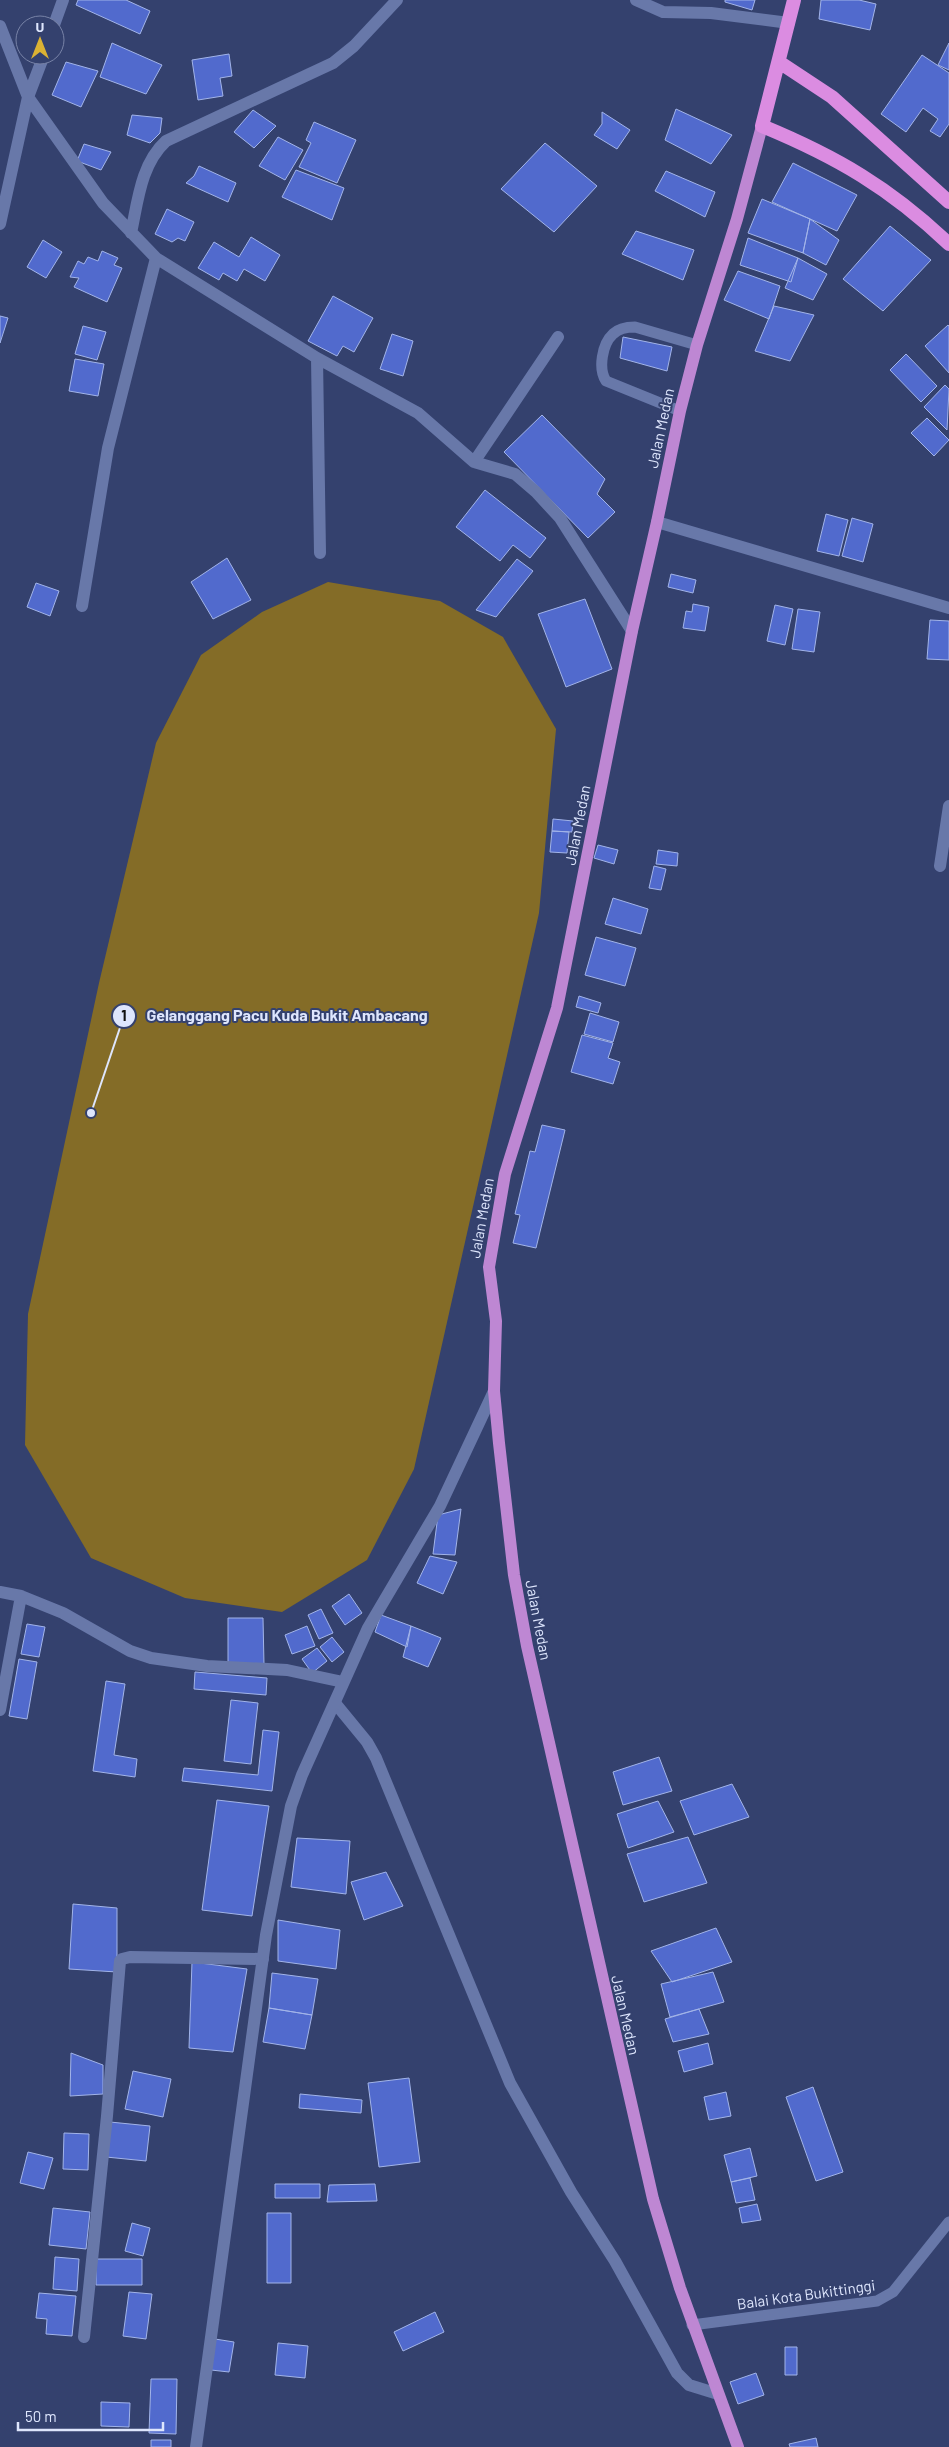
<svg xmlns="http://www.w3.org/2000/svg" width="949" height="2447" font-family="Barlow,sans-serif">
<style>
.grass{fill:#846c27}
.building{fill:#516acd;stroke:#a2b4e9}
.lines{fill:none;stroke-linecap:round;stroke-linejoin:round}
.service{stroke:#6878a9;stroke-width:11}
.minor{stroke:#6878a9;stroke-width:12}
.tertiary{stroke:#6878a9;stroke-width:12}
.primary{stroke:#be87d3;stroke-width:12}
.trunk{stroke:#db8ce1;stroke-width:14}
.labels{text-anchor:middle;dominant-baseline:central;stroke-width:4;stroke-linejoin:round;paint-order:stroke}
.street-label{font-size:15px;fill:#dee6fd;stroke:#34416e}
.leader{fill:none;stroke:#dee6fd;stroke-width:2}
.callout-dot{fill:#dee6fd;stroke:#34416e;stroke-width:2}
.mark-label{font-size:15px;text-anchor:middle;font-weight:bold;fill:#111}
.callout-label{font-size:16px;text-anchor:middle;font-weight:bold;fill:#dee6fd;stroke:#34416e;stroke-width:4;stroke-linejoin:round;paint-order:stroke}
</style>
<rect width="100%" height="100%" fill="#34416e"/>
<path class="grass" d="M328,582l112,19 63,36 53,92 -17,184 -125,556 -47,91 -85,52 -97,-14 -94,-40 -66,-113 3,-131 71,-331 57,-240 45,-88 61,-43z"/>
<path class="building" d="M78,0h48l24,11 -10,23 -64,-29z
M725,0h30l-3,10 -27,-8z
M821,0h38l17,4 -6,26 -51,-11z
M112,43l50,22 -16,29 -46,-17z
M949,43v27l-11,-5z
M229,54l3,22 -12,2 3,18 -25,4 -6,-40z
M922,55l27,18v51l-9,13 -10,-6 8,-12 -15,-11 -17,24 -25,-18z
M66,62l32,9 -17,36 -29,-12z
M676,109l56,26 -21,29 -46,-24z
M253,110l23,16 -22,22 -20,-16z
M602,112l28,18 -13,19 -23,-14 8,-11z
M132,115l30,3 -2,15 -10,10 -23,-8z
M314,122l42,18 -19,43 -38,-16 12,-24 -5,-3z
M278,137l25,13 -18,30 -26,-14z
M545,143l52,43 -43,46 -53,-43z
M84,144l27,8 -10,18 -24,-9z
M793,163l64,32 -20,36 -65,-29z
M199,166l37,17 -8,19 -42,-19 8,-7z
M296,170l48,18 -12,32 -50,-23z
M666,171l49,21 -10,25 -50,-26z
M762,199l48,20 -7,34 -55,-20z
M167,209l27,13 -9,19 -7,-3 -6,4 -17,-8z
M810,219l29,21 -13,25 -23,-12z
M890,226l41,34 -48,51 -40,-32z
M636,231l58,19 -11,30 -61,-26z
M251,237l29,18 -15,26 -21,-12 -7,12 -14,-8 -4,7 -21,-12 16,-26 25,15z
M748,238l50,20 -7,24 -51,-17z
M43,240l19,12 -16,26 -19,-11z
M102,251l16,7 -4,7 8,3 -15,34 -33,-15 5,-9 -9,-1 8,-16 6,3 4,-7 10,4z
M798,258l29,16 -14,26 -28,-12z
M738,271l42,15 -11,33 -45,-19z
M333,296l40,22 -19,34 -11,-6 -6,10 -29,-15z
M774,306l40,9 -24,46 -35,-10z
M0,316l8,2 -8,25z
M948,325l1,1v47l-24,-27z
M83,326l23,6 -9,28 -22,-6z
M392,334l21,7 -10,35 -23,-7z
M623,337l49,10 -5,24 -47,-13z
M906,354l31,32 -16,16 -31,-32z
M75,359l29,5 -6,32 -29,-5z
M945,385l4,4 -2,41 -23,-23z
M542,415l63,64 -8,15 18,18 -27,26 -84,-86z
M927,418l22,22 -15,16 -23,-23z
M485,490l61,48 -16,20 -17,-13 -13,16 -44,-34z
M826,514l22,6 -9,36 -22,-5z
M852,518l21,6 -10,38 -21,-6z
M227,558l24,42 -38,19 -22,-37z
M517,559l16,12 -37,46 -20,-7z
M671,574l25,6 -3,13 -25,-6z
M36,583l23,8 -9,25 -23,-9z
M585,599l27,70 -46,18 -28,-73z
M693,604l16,3 -4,24 -22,-3 3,-17 6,1z
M775,605l18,4 -8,36 -18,-4z
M798,609l22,3 -6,40 -22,-3z
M930,620l19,1v39l-22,-1z
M553,819l20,2 -1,11 -20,-1z
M552,831l17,1 -2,21 -17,-1z
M598,845l20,5 -4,14 -20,-6z
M658,850l20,3 -1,13 -21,-2z
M654,866l12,3 -5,21 -12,-2z
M613,898l35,11 -7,25 -36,-10z
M596,937l40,11 -11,38 -40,-11z
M579,996l22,7 -3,10 -22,-6z
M590,1013l29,9 -6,20 -29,-8z
M582,1035l31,8 -5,15 12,4 -7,22 -42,-12z
M542,1125l23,5 -29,118 -23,-5 7,-28 -5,-1 15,-63 5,1z
M461,1509l-6,46 -22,-1 5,-39z
M430,1556l27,6 -14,32 -26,-11z
M349,1594l13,19 -17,12 -13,-19z
M321,1609l12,24 -14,6 -11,-24z
M381,1615l30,11 -4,21 -32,-15z
M228,1618h35l1,47h-36z
M27,1624l18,3 -6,30 -18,-3z
M307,1626l8,20 -23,8 -7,-19z
M411,1626l30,12 -13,29 -25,-10z
M332,1637l12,15 -12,10 -12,-15z
M317,1648l10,13 -15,12 -10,-14z
M19,1659l18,3 -10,57 -18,-3z
M195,1672l72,6 -1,17 -72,-6z
M106,1681l19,3 -11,71 23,4 -2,18 -42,-6z
M231,1700l27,3 -7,61 -27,-3z
M263,1730l16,2 -7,59 -90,-10 2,-13 74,7z
M659,1757l13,34 -49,14 -10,-33z
M732,1784l17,33 -55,18 -14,-34z
M217,1800l52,6 -17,110 -50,-6z
M658,1801l16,31 -46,16 -11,-34z
M688,1837l19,46 -63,19 -17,-48z
M297,1838l53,3 -4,53 -55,-7z
M386,1872l17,34 -39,14 -13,-38z
M73,1904l44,4v64l-48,-3z
M278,1920l62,10 -4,39 -58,-8z
M716,1928l16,34 -60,20 -21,-31z
M192,1962l55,7 -14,83 -44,-4z
M713,1972l11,30 -54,15 -9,-33z
M272,1973l46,6 -6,36 -43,-7z
M269,2008l43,7 -7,34 -42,-7z
M699,2009l10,25 -36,8 -8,-23z
M708,2043l5,21 -29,8 -6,-21z
M71,2053l32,12v29l-33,2z
M133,2071l38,8 -8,38 -38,-8z
M409,2078l11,84 -41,5 -11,-84z
M813,2087l30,85 -27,9 -30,-84z
M726,2092l5,24 -22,4 -5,-23z
M300,2094l62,6 -1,13 -62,-5z
M110,2122l40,4 -4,35 -40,-4z
M64,2133l25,1 -1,36 -25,-1z
M750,2148l7,28 -26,6 -7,-27z
M28,2152l25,6 -9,31 -24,-6z
M750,2178l5,22 -19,3 -5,-21z
M275,2184h45v14h-45z
M375,2184l2,17 -50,1 2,-17z
M757,2204l4,16 -19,3 -3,-15z
M53,2208l37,4 -4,37 -37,-4z
M267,2213h24v70h-24z
M132,2223l18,5 -7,28 -18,-5z
M55,2257l24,2 -2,32 -24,-2z
M96,2259h46v26h-46z
M129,2292l23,2 -6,45 -23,-3z
M39,2293l37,3 -4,40 -26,-2 1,-15 -11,-1z
M435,2312l9,20 -41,19 -9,-19z
M215,2339l19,3 -5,30 -18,-2z
M278,2343l30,3 -3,32 -30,-3z
M785,2347h12v28h-12z
M756,2373l8,22 -26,9 -8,-22z
M151,2379h26l-1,55 -27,-1z
M101,2402l29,1 -1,24 -28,-1z
M816,2438l2,9h-28l-1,-3z
M151,2440h20v7h-20z"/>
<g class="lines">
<path class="service" d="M680,411l-74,-30c-8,-12 -4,-37 7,-47 6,-6 14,-7 22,-7l62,18
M692,2325l185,-24 16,-9 56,-70"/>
<path class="minor" d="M636,0l27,12 48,1 78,10
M54,25l9,-25
M0,26l28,71 75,106 53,55 161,100 101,55 56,49 41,12 21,18 24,26 72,113
M0,224l28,-127 16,-42
M131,233c7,-33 10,-69 35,-92l167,-78 21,-17 43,-46
M317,358l3,195
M474,462l84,-125
M657,522l292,86
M82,606l26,-158 48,-190
M940,866l9,-60
M0,1592l21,4 42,17 67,38 21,7 56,8 80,4 56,12
M335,1703l32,39 9,16 134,325 61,109 44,69 62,112 12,12 29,9
M0,1710l21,-114
M84,2337l23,-221 13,-155 2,-2 8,-2 133,2"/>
<path class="tertiary" d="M196,2447l70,-512 25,-129 11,-31 66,-147 72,-122 54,-115"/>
<path class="primary" d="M738,2447l-58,-159 -27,-89 -126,-553 -13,-71 -15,-132 -5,-52 2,-70 -7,-54 16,-93 52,-166 75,-377 25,-109 23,-111 17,-66 40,-126 25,-93"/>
<path class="trunk" d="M794,0l-32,126c75,31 128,62 187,118
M779,62l53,35 117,105"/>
</g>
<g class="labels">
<g class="street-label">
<text transform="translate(660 428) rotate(-78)">Jalan Medan</text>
<text transform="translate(577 825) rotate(-79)">Jalan Medan</text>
<text transform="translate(481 1218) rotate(-80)">Jalan Medan</text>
<text transform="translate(539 1620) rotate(79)">Jalan Medan</text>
<text transform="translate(626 2015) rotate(77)">Jalan Medan</text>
<text transform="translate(806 2294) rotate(-8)">Balai Kota Bukittinggi</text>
</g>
</g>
<path class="leader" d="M91 1113L124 1016"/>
<g class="callout-dot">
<circle cx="91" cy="1113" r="5"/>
<circle cx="124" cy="1016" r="12"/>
</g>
<g class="mark-label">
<text x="124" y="1021">1</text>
</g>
<g class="callout-label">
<text x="287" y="1021">Gelanggang Pacu Kuda Bukit Ambacang</text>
</g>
<g transform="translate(40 40)"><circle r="24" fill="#34416e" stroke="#7883a7"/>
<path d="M0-4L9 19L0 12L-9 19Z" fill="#dbb233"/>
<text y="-8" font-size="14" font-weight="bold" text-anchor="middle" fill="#dee6fd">U</text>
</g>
<path d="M18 2422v8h145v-8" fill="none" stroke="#dee6fd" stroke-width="2.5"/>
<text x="25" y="2422" font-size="15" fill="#dee6fd" stroke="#34416e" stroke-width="4" paint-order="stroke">50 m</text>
</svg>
